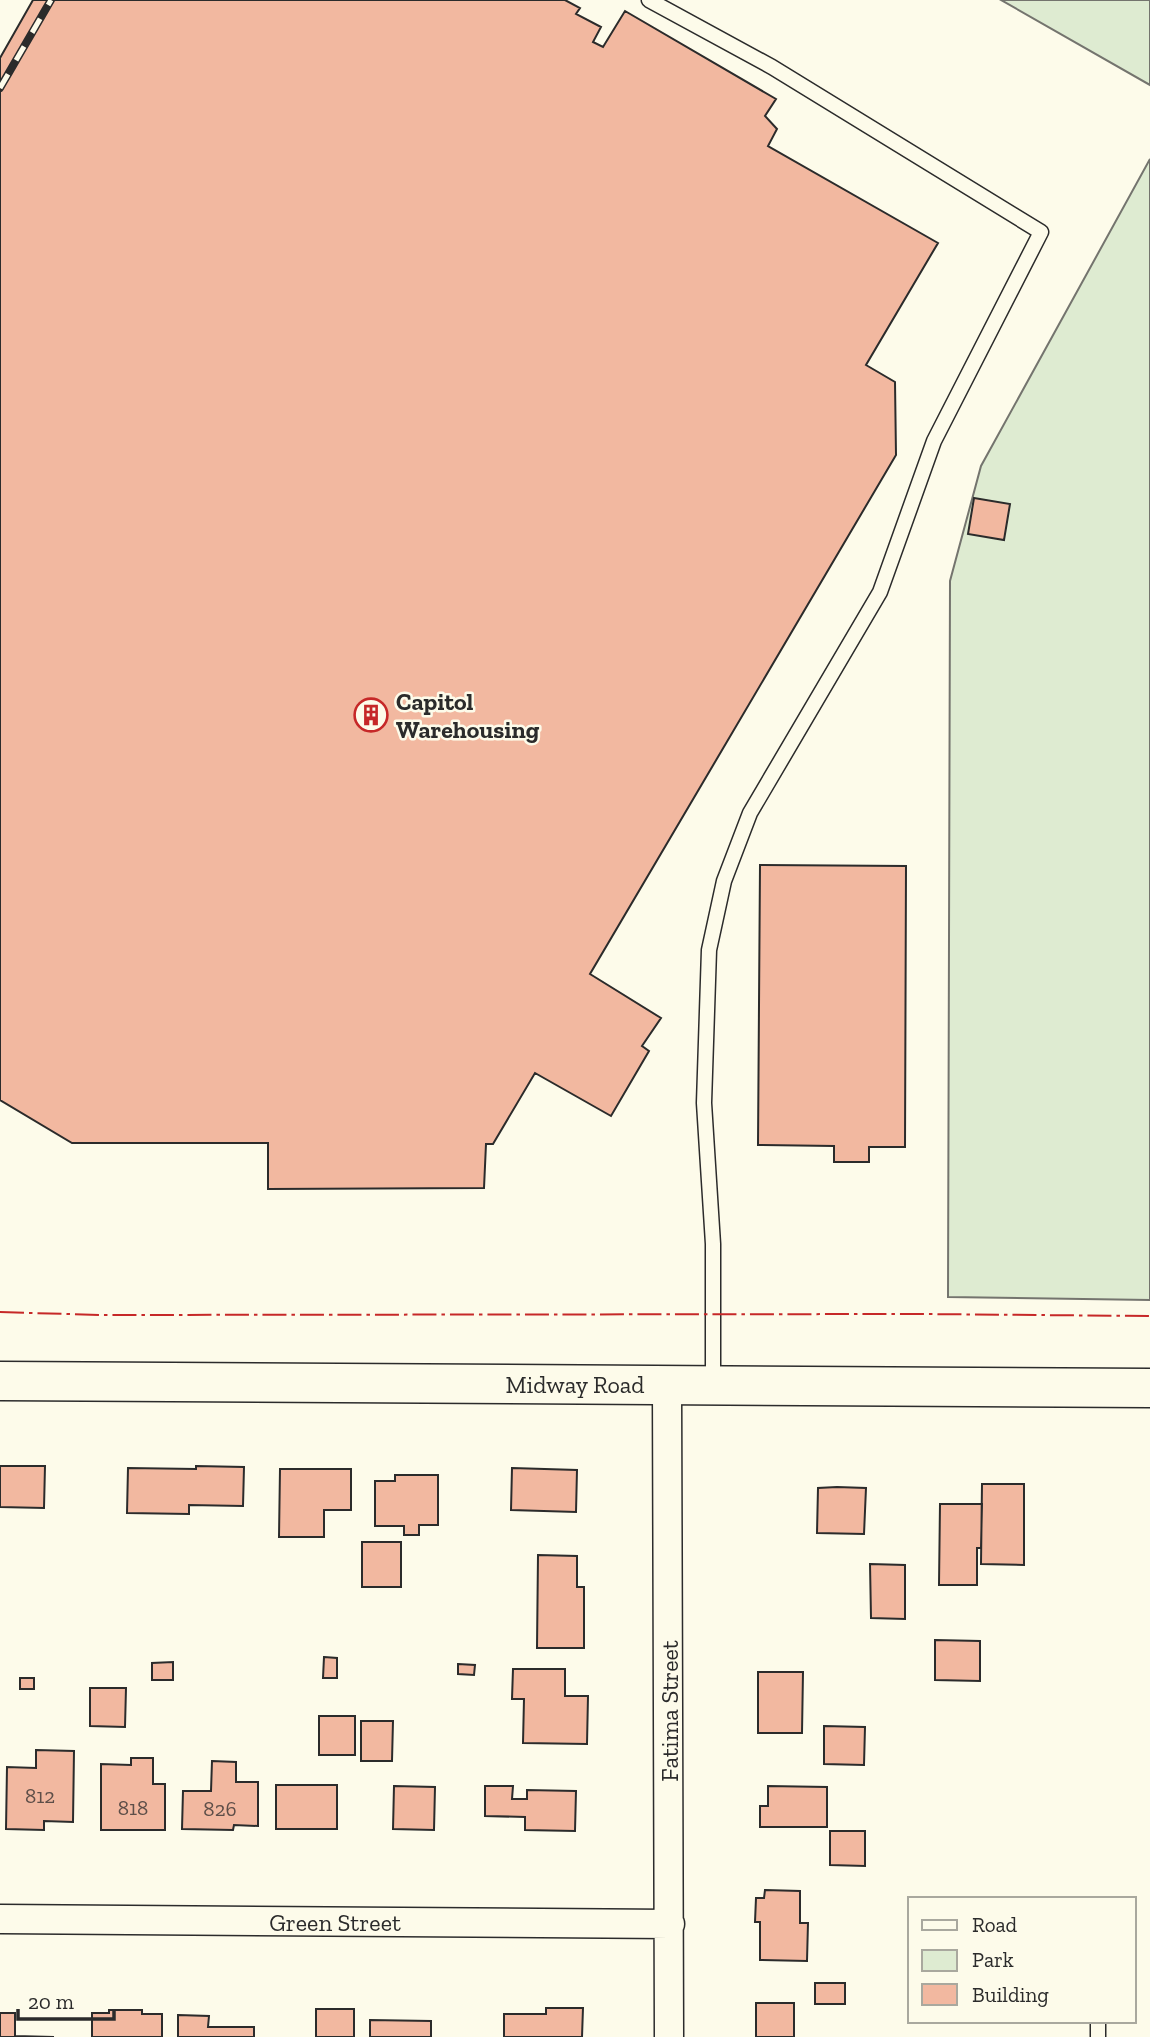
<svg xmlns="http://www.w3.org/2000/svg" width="1150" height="2037" font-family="'Zilla Slab',serif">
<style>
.green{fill:#deebd1;stroke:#74746e;stroke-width:2}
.building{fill:#f2b8a0;stroke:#2b2b2b;stroke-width:2}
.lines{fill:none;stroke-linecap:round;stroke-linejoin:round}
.lane-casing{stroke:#2b2b2b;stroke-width:17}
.street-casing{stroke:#2b2b2b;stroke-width:31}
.secondary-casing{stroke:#2b2b2b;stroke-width:41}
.lane{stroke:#fdfbea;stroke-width:14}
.street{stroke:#fdfbea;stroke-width:28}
.secondary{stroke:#fdfbea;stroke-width:38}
.rail-casing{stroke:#2b2b2b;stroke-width:8}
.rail{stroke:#fdfbea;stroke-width:5;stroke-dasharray:16;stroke-linecap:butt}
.power{stroke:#c62828;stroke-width:2;stroke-dasharray:24 5 3.5 5;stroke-linecap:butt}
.labels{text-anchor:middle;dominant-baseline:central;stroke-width:5;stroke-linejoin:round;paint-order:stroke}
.number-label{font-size:21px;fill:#5d4e48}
.poi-label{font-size:24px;font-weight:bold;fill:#2b2b2b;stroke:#fdfbea;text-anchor:start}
.street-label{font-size:24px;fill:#2b2b2b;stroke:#fdfbea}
</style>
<rect width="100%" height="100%" fill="#fdfbea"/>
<path class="green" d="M1001,0h149v85z
M1150,159v1141l-202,-3 2,-716 31,-115z"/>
<path class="building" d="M33,0h532l15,8 -4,6 25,13 -8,15 10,5 22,-36 151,88 -11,17 12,13 -9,17 170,97 -72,122 29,17 1,73 -306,519 71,44 -19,28 7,5 -38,65 -76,-43 -42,71h-7l-2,44 -216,1v-46h-196l-72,-43v-1042z
M974,498l36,6 -6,36 -36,-6z
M760,865l146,1 -1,281h-36v15h-35v-16l-76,-1z
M0,1466h45l-1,42 -44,-1z
M196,1466l48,1 -1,39 -54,-1v9l-62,-1 1,-45 68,1z
M512,1468l65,2 -1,42 -65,-2z
M280,1469h71v41h-27v27h-45z
M395,1475h43v50h-19v10h-15v-9h-29v-45h20z
M982,1484h42v81l-43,-1z
M837,1487l29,1 -2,46 -47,-1 1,-45z
M940,1504h42l-1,44h-4v37h-38z
M362,1542h39v45h-39z
M538,1555l39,1v31h7v61h-47z
M870,1564l35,1v54l-34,-1z
M935,1640l45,1v40l-45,-1z
M324,1657l13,1v20h-14z
M173,1662v18h-21v-17z
M458,1664l17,1 -1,10 -16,-1z
M513,1669h52v27h23l-1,48 -64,-1 1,-44h-12z
M758,1672h45l-1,61h-44z
M20,1678h14v11h-14z
M90,1688h36l-1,39 -35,-1z
M319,1716h36v39h-36z
M361,1721h32l-1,40h-31z
M824,1726l41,1 -1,38 -40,-1z
M36,1750l38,1 -1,71 -29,-1v9l-38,-1 1,-62 29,1z
M131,1758h22v26h12v46h-64v-66l30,1z
M212,1761l24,1v20h22v44l-24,-1 -1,5 -51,-1 1,-38h28z
M276,1785h61v44h-61z
M394,1786l41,1 -1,43 -41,-1z
M485,1786h28l-1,13h15v-9l49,1 -1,40 -50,-1v-13l-40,-1z
M768,1786l59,1v40h-67v-21h8z
M830,1831h35v35l-35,-1z
M765,1890l35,1v32h8l-1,38 -47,-1v-38h-5l1,-24h8z
M815,1983h30v21h-30z
M756,2003h38v34h-38z
M546,2008h37l-1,29h-78v-23h42z
M316,2009h38v28h-38z
M109,2010h33v4h20v23h-70v-24h17z
M0,2013h15v23l39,1h-54z
M178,2015l31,1 -1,11h46v10h-76z
M370,2020l61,1v16h-61z"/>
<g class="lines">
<defs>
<path id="lane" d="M649,0l123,67 269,165 -107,209 -54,151 -130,221 -26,68 -15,69 -5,153 9,141v139
M1098,2037v-16"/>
<path id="street" d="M667,1385l2,652
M0,1919l670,5"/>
<path id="secondary" d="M0,1381l1150,7"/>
</defs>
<use href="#lane" class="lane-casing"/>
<use href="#street" class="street-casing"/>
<use href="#secondary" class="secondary-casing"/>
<use href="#lane" class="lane"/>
<use href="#street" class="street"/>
<use href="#secondary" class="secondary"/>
<defs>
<path id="rail" d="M0,88l51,-88"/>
</defs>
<use href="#rail" class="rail-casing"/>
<use href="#rail" class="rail"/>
<path class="power" d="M0,1312l99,3 820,-1 231,2"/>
</g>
<defs>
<symbol id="building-ring" viewBox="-11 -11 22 22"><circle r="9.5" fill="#fdfbea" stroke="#c62828" stroke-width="1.5"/><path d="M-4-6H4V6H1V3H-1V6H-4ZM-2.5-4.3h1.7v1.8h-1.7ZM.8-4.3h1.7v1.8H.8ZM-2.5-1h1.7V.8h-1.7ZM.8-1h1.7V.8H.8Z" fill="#c62828"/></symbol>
</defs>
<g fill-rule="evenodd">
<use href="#building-ring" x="352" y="696" width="38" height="38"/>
</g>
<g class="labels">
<g class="number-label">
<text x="40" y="1795">812</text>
<text x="133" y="1807">818</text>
<text x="220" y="1808">826</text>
</g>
<g class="poi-label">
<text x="396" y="701">Capitol<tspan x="396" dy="28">Warehousing</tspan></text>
</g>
<g class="street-label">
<text x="575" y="1384">Midway Road</text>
<text transform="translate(669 1711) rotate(-90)">Fatima Street</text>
<text x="335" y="1922">Green Street</text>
</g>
</g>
<rect x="908" y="1897" width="228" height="126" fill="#fdfbea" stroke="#a9a89e" stroke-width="2"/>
<rect x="922" y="1920" width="35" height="10" fill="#fdfbea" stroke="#a9a89e" stroke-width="2"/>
<text x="972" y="1932" font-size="21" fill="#2b2b2b">Road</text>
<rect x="922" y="1950" width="35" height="21" fill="#deebd1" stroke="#a9a89e" stroke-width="2"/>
<text x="972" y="1967" font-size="21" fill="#2b2b2b">Park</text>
<rect x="922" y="1984" width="35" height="21" fill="#f2b8a0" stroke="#a9a89e" stroke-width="2"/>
<text x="972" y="2002" font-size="21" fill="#2b2b2b">Building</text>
<path d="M18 2009v10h96v-10" fill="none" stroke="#2b2b2b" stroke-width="3.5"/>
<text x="28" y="2009" font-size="21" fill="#2b2b2b" stroke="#fdfbea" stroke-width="5" paint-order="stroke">20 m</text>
</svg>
